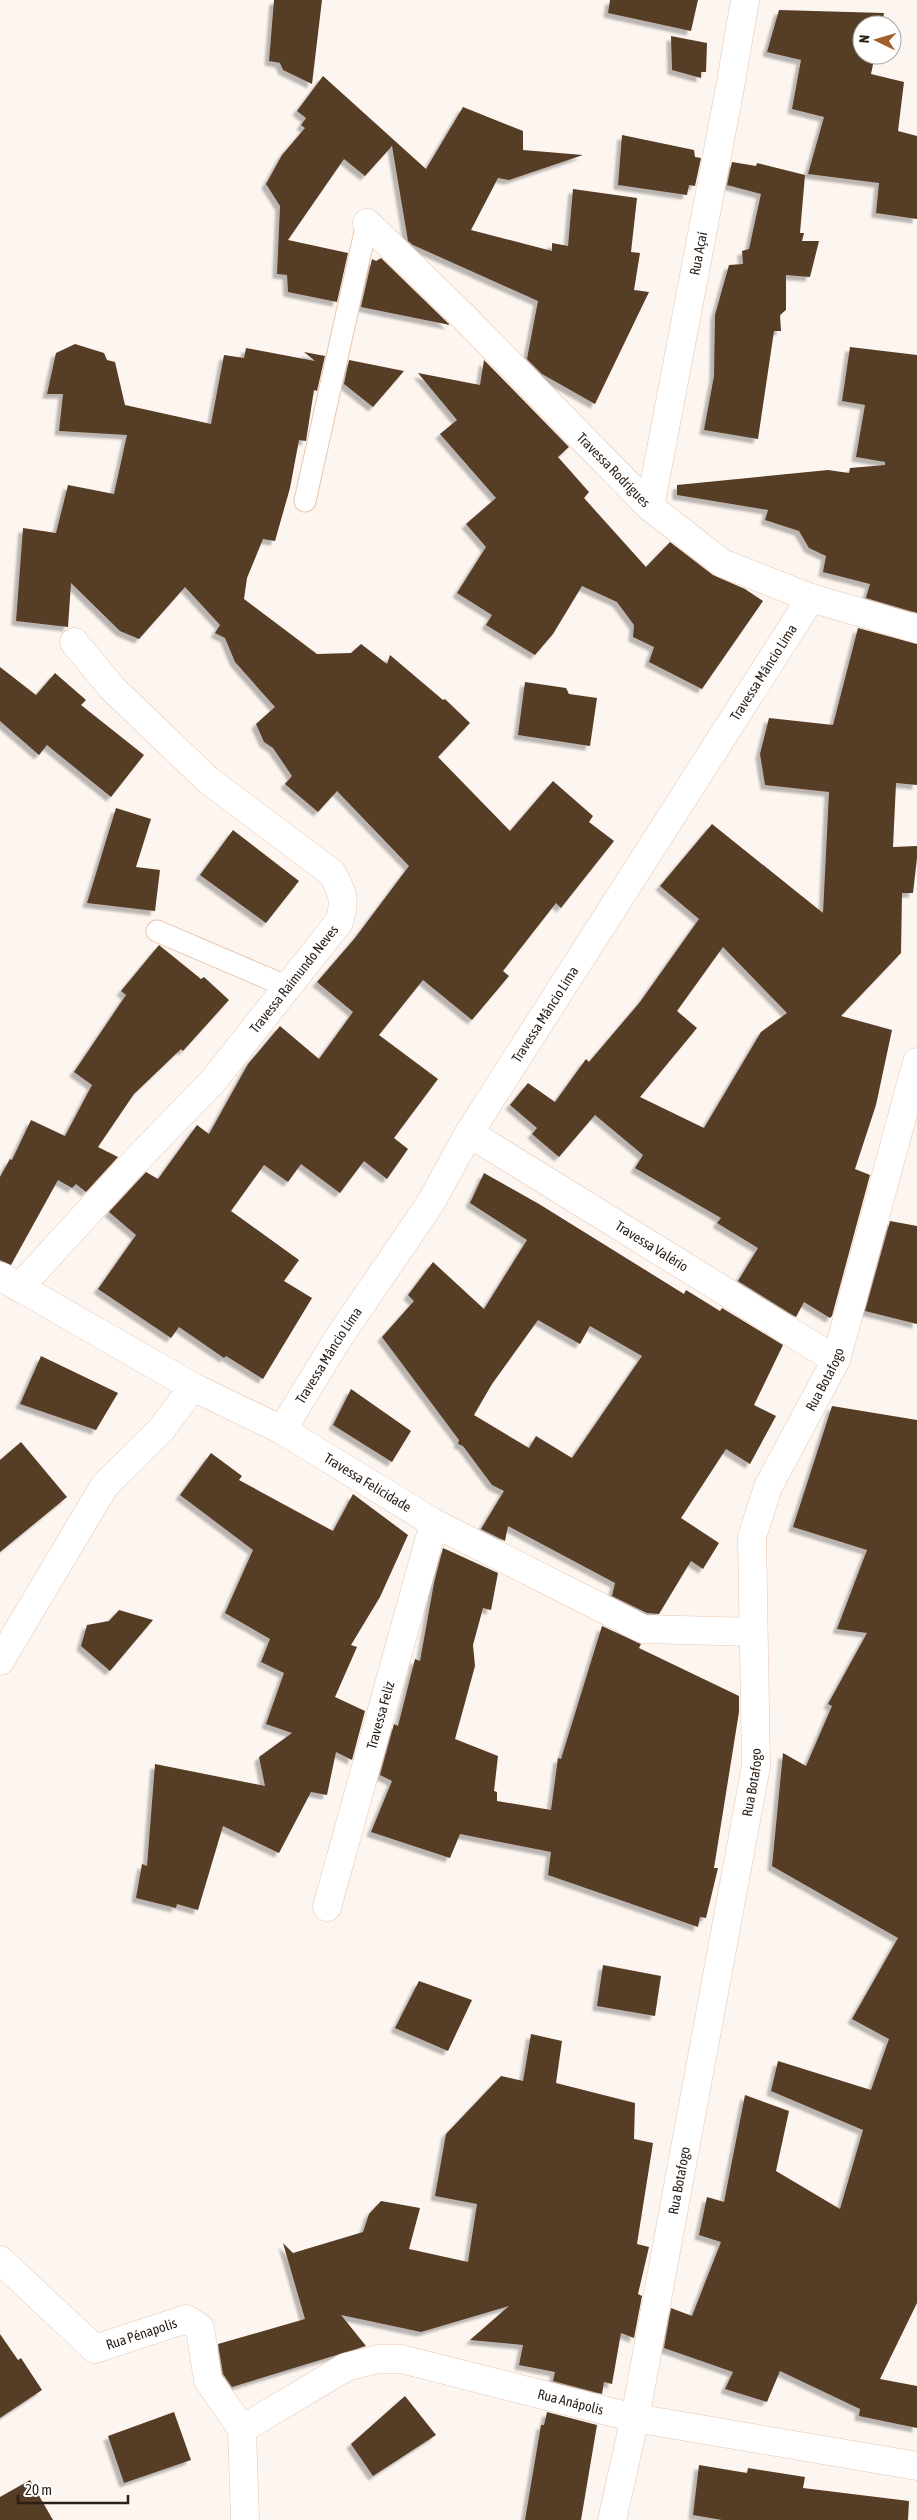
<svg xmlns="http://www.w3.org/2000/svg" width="917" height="2520" font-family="'Asap Condensed',sans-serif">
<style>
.building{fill:#573c27;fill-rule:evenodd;filter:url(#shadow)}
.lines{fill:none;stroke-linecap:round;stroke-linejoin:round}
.lane-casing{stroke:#e8c6af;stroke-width:23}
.street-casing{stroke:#e8c6af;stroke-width:29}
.lane{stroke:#fff;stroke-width:21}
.street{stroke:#fff;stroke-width:28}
.labels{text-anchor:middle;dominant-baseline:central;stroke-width:5;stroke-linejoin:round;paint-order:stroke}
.street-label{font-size:14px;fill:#2b1f16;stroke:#fff}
</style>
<defs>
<filter id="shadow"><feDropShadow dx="-4.5" dy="4.5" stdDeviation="1" flood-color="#0004"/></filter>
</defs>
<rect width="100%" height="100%" fill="#fcf5f0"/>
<path class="building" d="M274,0h48l-10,84 -29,-14 -3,-7 -11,-2z
M610,0h88l-7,31 -83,-18z
M779,10l105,3 -2,12h-20v30h13l-4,19 33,8 -6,49 19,5v83l-41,-6 3,-30 -71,-9 16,-57 -32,-8 9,-49 -34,-8z
M671,36l36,7 -1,29h-5v6l-29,-8z
M323,76l103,93 37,-62 60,24v19l60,5 -74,25 -11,-2 -27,52 81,21v-8l16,3 5,-57 64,9 -6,54 9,1 -6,37 15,2 -54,112 -53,-30 -15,-15 11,-58 -125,-56 -5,-4 -16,-95 -27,30 -21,-17 -56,81 60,13 -11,49 -49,-10 -1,-17 -10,-1 3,-68 -14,-22 16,-29 23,-27 -4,-3 5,-7 -9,-7z
M622,135l72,15 1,7 6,1 -6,28 -6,-1 -2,10 -69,-10z
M732,162l24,4 1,-3 48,12 -5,58h4l-2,8h17l-9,36 -24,-2v35l-6,5 1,16h-7l-16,108 -54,-9 10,-54 1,-61 14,-50 14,-1 -1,-13 7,-2 12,-55 -34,-9z
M381,258l69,67 -89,-18 11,-48 4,2z
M75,344l29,9 3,7 8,2 10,43 86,19 13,-69 20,3 2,-10 69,13 -11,-9 21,4 -8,35 -3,-1 -8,51 -7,-1 -9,48 -15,53 -12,-2 -16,39 -3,21 73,55 34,-1 10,-9 26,20 3,-9 53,45 2,-1 25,24 -32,34 72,74 43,-50 40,35 -4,6 25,19 -53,67 -5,-5 -53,68 6,5 -37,44 -49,-40 -44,55 59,44 -44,59 14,11 -21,30 -23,-18 -24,32 -39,-29 -13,18 -24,-17 -33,46 68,49 -15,21 28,17 -49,81 -37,-23 -2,2 -45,-31 -8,11 -73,-49 38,-54 -27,-23 37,-40 12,7 39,-54 12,9 39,-70 32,-38 39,33 34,-47 -36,-30 38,-44 54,-72 -72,-75 -19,21 -33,-28 7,-8 -19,-28 -9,-6 -8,-18 19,-17 -40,-45 -10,-24 -10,-5 5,-8 -35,-38 -46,52 -19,-8 -49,-48 -3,44 -52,-6 7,-93 33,5 12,-48 46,9 13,-59 -68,-4 4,-37h-16l9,-41z
M850,347l67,8v258l-51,-15 4,-14 -47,-12 3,-16 -17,-8 -10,-17 -34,-11 3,-10 -91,-15v-10l151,-15 21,3 1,-5 35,-3v-3l-29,-5 9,-52 -23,-4z
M349,360l55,11 -31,36 -29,-23z
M484,360l85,87 -11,10 31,35 -5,6 62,69 24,-25 43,33 32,14 18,12 -61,88 -53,-27 5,-15 -21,-10 1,-12 -17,-23 -35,-16 -29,48 -18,21 -49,-30 6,-10 -35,-22 29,-46 -20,-23 30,-26 -56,-64 17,-14 -39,-47 62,12z
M858,628l59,16v141l-21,-2 -3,64 24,-1v12l-4,35h-11l-1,60 -60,63 51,14 -16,75 -21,64 15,6 -38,141 -2,2 -26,-16 -8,15 -58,-36 20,-33 -41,-25 4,-5 -86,-50 8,-13 -48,-40 -36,42 -27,-23 5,-6 -27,-23 18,-22 27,19 31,-43 3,3 51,-60 59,-83 -39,-33 52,-62 111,89 6,-121 -64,-7 -5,-31 9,-36 64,7zM723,947l64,66 -26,19 -57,96 -64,-31 57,-69 -20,-17z
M0,667l36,28 19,-22 31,27 -5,5 63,50 -33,42 -64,-52 -8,10 -39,-34z
M525,682l41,6 3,6 28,4 -7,48 -72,-11z
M116,808l35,11 -15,48 24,3 -5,41 -68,-8z
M233,830l66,51 -33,42 -66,-48z
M159,945l42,34 3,-2 25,23 -46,51 -2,-2 -47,45 -36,53 20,10 -32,35 -10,-8 -4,4 -14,-8 -47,85 -11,-5v-83l10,-18 2,1 19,-40 34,16 27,-51 -18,-13 52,-77 -5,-4z
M484,1173l55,31 145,90 2,-4 34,21 2,-3 61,37 -29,60 22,11 -26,48 -24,-15 -45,69 38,25 -16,26 -12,-8 -32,53 -12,-1 -35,-17 3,-13 -107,-57 -3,15 -24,-12 23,-38 -12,-6 -29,-39 -5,-2 1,-4 -77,-103 32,-36 -6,-6 25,-33 51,47 43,-69 -57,-37zM538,1320l42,24 10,-18 52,30 -70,102 -36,-22 -7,12 -55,-33 18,-31z
M890,1221l27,5v98l-52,-13z
M41,1356l77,37 -22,37 -76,-26z
M351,1389l60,42 -19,31 -59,-37z
M832,1406l85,14v883l-37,76 37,7v42l-58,-12 1,-7 -80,-38 -13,31 -42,-13 8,-17 -69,-24 7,-40 21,8 29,-74 -22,-7 8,-38 17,5 21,-107 44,16 -13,60 64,38 23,-79 -92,-39 7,-30 93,29 18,-51 -37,-20 46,-81 -126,-72 11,-113 23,13 26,-60 -4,-2 39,-71 -30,-4 30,-79 -74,-23z
M21,1442l46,55 -67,55v-92z
M211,1453l31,23 -3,4 94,51 20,-37 55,41 -28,62 -29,48 6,2 -22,50 30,14 -13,49 -16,-8 -9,43 -16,-3 -32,61 -56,-27 -25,84 -21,-6 -1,4 -40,-10 6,-34 5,2 8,-102 110,22 -6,-29 33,-24 -26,-9 18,-51 -23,-11 9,-23 -45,-26 28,-63 -73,-55z
M443,1548l55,25 -7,37 -8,-2 -10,37 2,21 -20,73 43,17 -4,35 3,1v9l54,9 7,-52 3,1 41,-133 39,18 -2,4 100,48v16l-25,156h4l-12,50 -6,-1 -2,10 -150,-52 3,-23 -91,-18 -10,24 -79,-26 21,-51 -12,-6 14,-51 4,2 17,-67 5,2 14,-78z
M119,1610l34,10 -43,51 -29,-25 6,-21 22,-4z
M603,1965l58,11 -6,40 -58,-10z
M419,1981l53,19 -24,51 -53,-23z
M531,2034l31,7 -6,42 79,20 -1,36 19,4 -16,101 12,3 -11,47 4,2 -8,42 -13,-5 -9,51 -8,-2 -2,12 -49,-13 2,-9 -36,-7 4,-20 -53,-5 39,-34 -88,26 -80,-17 25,31 -134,41 -9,-13 -5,-30 87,-25 -22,-76 10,10 70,-21 6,-18 12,-13 39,7 -11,41 59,13 9,-58 -42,-8 11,-62 55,-58 22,5z
M0,2334l18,26 3,-2 21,32 -42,28z
M405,2396l31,39 -63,41 -22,-32z
M174,2412l17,48 -67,23 -16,-47z
M547,2412l50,13 -16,95h-56l16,-95h3z
M699,2465l48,8 1,-5 57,9 -2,11 106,13 -1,19h-186l-29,-5z
M30,2480l23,40h-53v-23z"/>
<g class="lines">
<defs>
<path id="lane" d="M305,501l62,-278
M157,931l131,56"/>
<g id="street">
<path id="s1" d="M367,223l95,92 188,192 72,56 89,35 106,31"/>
<path id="s2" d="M650,507l81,-425 14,-82"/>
<path id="s3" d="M469,1133l367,227"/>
<path id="s4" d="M0,1276l193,111 89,43 152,93 209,106 110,3"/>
<path id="s5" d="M19,1288l105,-115 89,-92 126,-159c7,-22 4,-29 -7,-49l-124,-93 -96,-92 -38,-46"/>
<path id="s6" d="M282,1430l57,-93 91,-133 39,-71 342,-535"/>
<path d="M0,1661l105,-176 55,-54 33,-44"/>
<path id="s7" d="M327,1907l107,-384"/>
<path id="s8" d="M0,2260l95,89 91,-30 14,9 8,52 34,49 3,91"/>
<path id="s9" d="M242,2429l104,-62 33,-8h22l234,59 282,48"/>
<path id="s10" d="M612,2520l23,-102 121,-652 -4,-229 16,-50 68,-127 81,-298"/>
</g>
</defs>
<use href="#lane" class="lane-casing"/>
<use href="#street" class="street-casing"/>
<use href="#lane" class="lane"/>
<use href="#street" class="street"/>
</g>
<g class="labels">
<g class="street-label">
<text stroke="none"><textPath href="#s2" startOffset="258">Rua Açaí</textPath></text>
<text stroke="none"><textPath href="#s1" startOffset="349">Travessa Rodrigues</textPath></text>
<text stroke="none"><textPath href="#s6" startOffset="898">Travessa Mâncio Lima</textPath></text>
<text stroke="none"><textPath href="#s5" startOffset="414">Travessa Raimundo Neves</textPath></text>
<text stroke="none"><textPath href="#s6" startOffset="492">Travessa Mâncio Lima</textPath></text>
<text stroke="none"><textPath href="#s3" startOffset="215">Travessa Valério</textPath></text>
<text stroke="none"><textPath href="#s6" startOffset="88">Travessa Mâncio Lima</textPath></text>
<text stroke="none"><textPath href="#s10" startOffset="1171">Rua Botafogo</textPath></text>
<text stroke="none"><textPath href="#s4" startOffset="422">Travessa Felicidade</textPath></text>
<text stroke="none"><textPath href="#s7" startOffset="199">Travessa Feliz</textPath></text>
<text stroke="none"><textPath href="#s10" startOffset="751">Rua Botafogo</textPath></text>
<text stroke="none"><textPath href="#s10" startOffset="346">Rua Botafogo</textPath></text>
<text stroke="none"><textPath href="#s8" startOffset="179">Rua Pénapolis</textPath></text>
<text stroke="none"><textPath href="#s9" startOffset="352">Rua Anápolis</textPath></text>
</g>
</g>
<g transform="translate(877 40) rotate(275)"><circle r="24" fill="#ffffff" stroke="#aaa5a2"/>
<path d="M0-4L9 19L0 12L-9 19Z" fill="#a1602a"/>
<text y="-8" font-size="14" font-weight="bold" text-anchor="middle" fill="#2b1f16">N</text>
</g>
<path d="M18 2495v8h110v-8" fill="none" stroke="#2b1f16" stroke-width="2.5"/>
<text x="25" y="2495" font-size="15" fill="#2b1f16" stroke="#ffffff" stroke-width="4" paint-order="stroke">20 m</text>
</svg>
